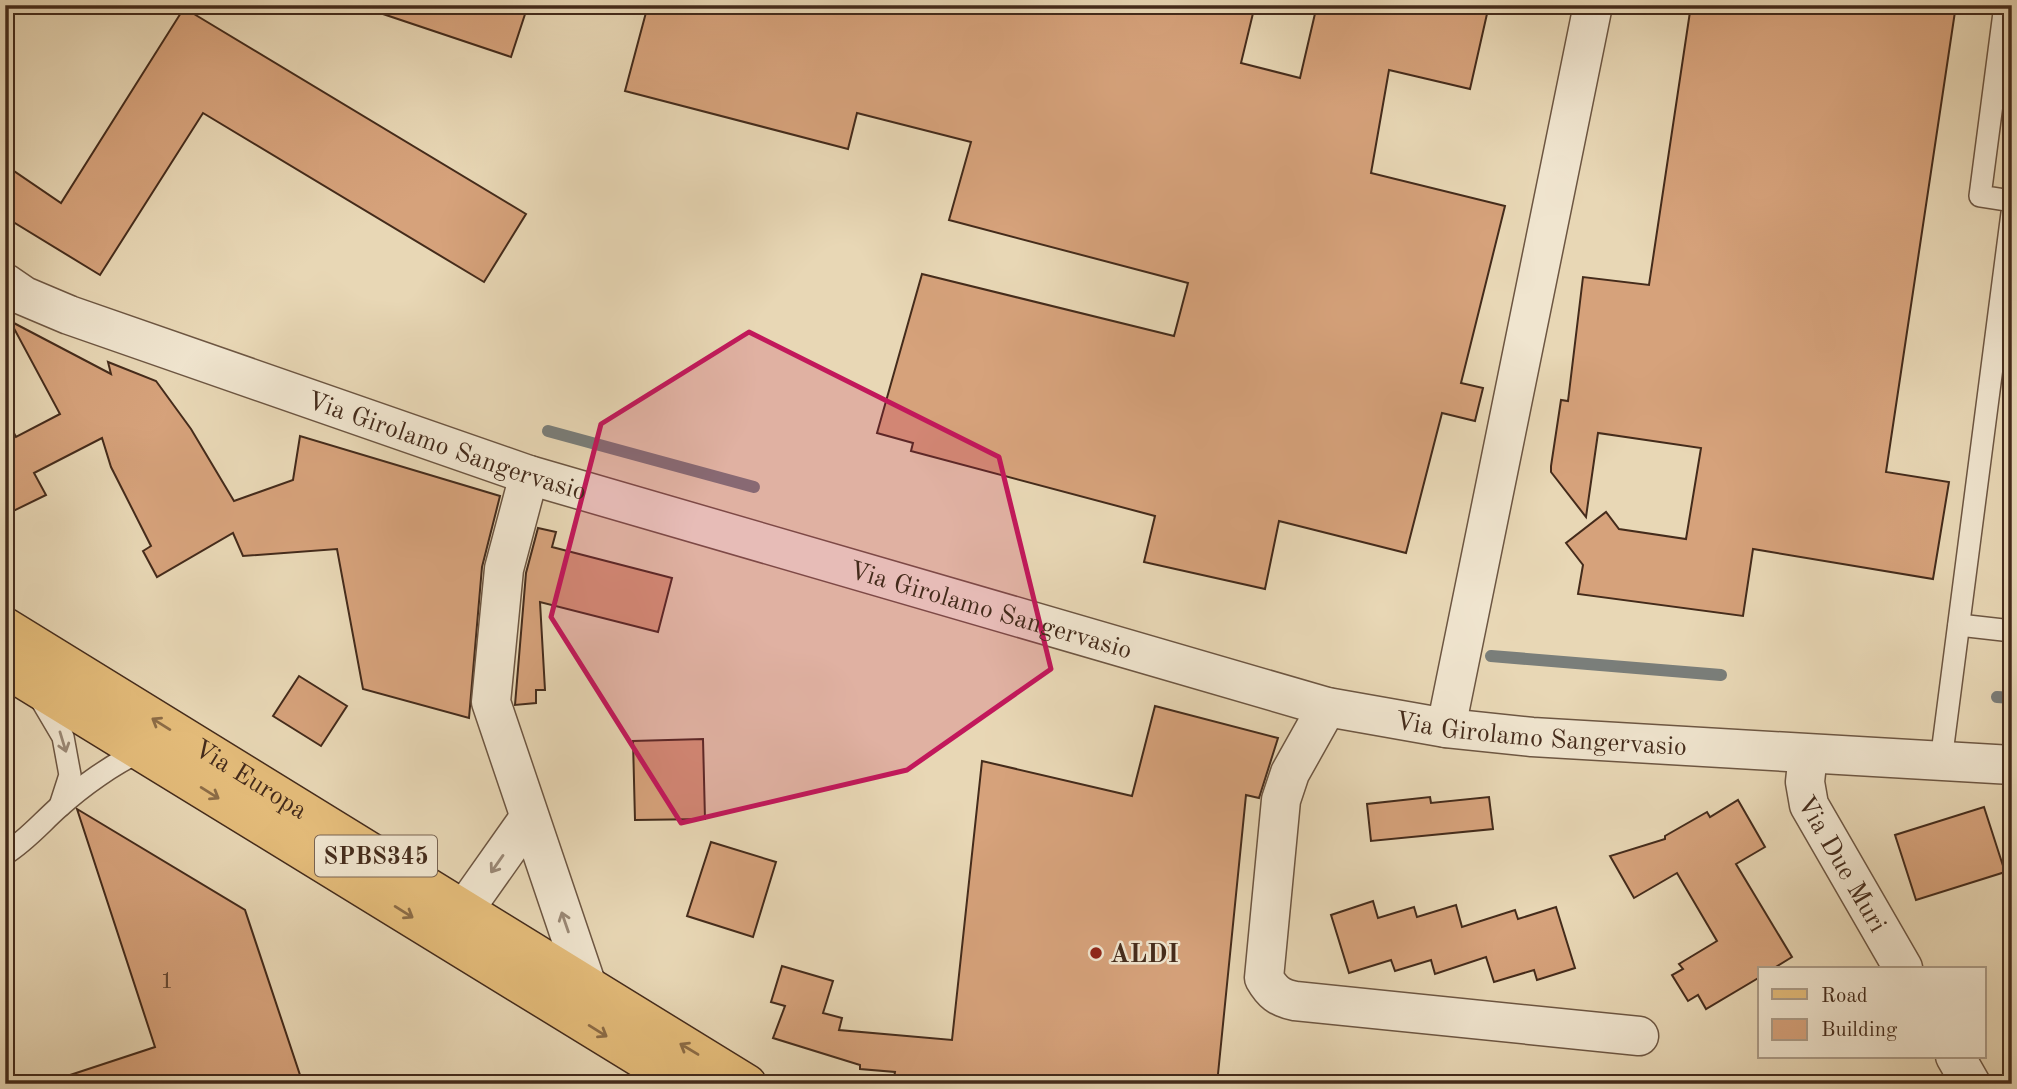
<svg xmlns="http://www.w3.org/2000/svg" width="2017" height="1089" viewBox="0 0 2017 1089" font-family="'Old Standard TT',serif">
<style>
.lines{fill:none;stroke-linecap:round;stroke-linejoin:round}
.stream{stroke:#7a7e7a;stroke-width:12}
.building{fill:#d6a27b;stroke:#442b1b;stroke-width:2}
.lane-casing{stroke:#6d5642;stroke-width:24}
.street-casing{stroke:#6d5642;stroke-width:41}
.primary-casing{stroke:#442b1b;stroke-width:41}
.lane{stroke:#f0e5cf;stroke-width:21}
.street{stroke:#f0e5cf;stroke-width:38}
.primary{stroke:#e4bc7a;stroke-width:38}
.oneway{stroke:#8c6c46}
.oneway2{stroke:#9a8875}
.marked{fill:#c2185b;fill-opacity:0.2;stroke:#c2185b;stroke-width:5;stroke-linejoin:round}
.poi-dot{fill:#8f2418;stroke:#f0e5cf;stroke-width:2.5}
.labels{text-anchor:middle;stroke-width:5;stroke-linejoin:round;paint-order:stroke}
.number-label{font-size:23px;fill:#684933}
.shield{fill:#f0e5cf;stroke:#786351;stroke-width:2}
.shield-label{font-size:24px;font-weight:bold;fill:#442b1b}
.street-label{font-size:26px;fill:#442b1b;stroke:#f0e5cf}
.poi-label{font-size:26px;font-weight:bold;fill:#442b1b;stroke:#f0e5cf;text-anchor:start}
</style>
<rect width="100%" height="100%" fill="#e8d7b5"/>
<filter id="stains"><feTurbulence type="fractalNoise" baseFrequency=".00286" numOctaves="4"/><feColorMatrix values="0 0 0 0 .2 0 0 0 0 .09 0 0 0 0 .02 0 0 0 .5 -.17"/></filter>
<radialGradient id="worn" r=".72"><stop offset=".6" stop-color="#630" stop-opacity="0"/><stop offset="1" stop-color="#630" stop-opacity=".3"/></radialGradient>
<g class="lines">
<g class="stream">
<polyline points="548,431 754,487"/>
<polyline points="1491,656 1721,675"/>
<polyline points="1997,697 2012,698"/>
</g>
</g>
<g class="building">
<polygon points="375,5 528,5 511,57 374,11"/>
<polygon points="648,5 1255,5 1241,63 1300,78 1317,5 1489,5 1470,89 1389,70 1371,173 1505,206 1461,383 1483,388 1475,421 1442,413 1406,553 1279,521 1265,589 1144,562 1155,516 911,451 913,443 877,433 922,274 1174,336 1188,283 949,220 971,142 857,113 848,149 625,91"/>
<polygon points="1691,5 1956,5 1886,472 1949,482 1933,579 1753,549 1743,616 1578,594 1583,565 1566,543 1606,512 1619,529 1686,539 1701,448 1598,433 1586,517 1551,472 1551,466 1561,400 1568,401 1583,277 1649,285"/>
<polygon points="184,8 526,214 484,282 203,113 100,275 5,217 5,165 61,203"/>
<polygon points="10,321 111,374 108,362 156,381 191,429 234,501 293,480 300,436 500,496 482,567 469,718 363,689 337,549 243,556 233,533 157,577 143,551 151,546 111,467 102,438 34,473 46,495 5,515 5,416 16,437 60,414"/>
<polygon points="538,528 556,532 552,547 672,578 658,632 540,602 545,690 536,690 536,703 515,705 526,573"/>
<polygon points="299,676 347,706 321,746 273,716"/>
<polygon points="1155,706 1278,738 1259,798 1246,795 1217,1084 893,1084 895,1072 860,1069 860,1065 773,1038 785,1006 771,1002 782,966 833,981 823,1013 842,1018 839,1030 952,1040 982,761 1132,796"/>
<polygon points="703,739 705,819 635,820 633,741"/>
<polygon points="1430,797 1431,803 1489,797 1493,829 1371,841 1367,804"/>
<polygon points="1738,800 1765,847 1736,864 1792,957 1774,968 1760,968 1760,977 1706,1009 1698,995 1688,1001 1672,975 1683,969 1679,964 1717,941 1677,873 1634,898 1610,856 1665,839 1665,836 1707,812 1710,817"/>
<polygon points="1984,807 2005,872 1916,900 1895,835"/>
<polygon points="77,809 245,910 303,1084 62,1084 61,1078 155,1047"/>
<polygon points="711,842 776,862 753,937 687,916"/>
<polygon points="1373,901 1378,918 1414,907 1417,917 1456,905 1462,927 1515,910 1518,919 1556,907 1575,968 1537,980 1534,970 1494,982 1486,957 1435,974 1431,960 1395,971 1391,960 1349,973 1331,915"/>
</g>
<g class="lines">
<defs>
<g id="lane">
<polyline points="2005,5 1980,196 2012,201"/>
<polyline points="1959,625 2012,631"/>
<polyline points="40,698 63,737 70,775 60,806"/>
<polyline points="1941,761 2012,213"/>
<path d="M5 854C26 841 41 823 59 807 82 786 113 764 141 751"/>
</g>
<g id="street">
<path id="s1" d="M5 283 24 296 69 315 529 475 1327 707 1446 728 1532 737 2012 765"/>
<polyline points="529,475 504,569 491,702 587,986"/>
<path d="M1327 707 1290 773 1281 800 1264 978C1272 992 1279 998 1295 1001L1639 1036"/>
<polyline points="1446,728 1593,5"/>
<path id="s2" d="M1808 754 1805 782 1809 805 1903 968"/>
<polyline points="464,910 529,818"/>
<polyline points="1955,1056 1971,1084"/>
</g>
<g id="primary">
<path id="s3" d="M5 627 747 1084"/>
<polyline points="5,668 683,1084"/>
</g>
</defs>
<use href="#lane" class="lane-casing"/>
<use href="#street" class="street-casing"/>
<use href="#primary" class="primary-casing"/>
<use href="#lane" class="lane"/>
<use href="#street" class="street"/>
<use href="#primary" class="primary"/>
</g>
<defs><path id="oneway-shaft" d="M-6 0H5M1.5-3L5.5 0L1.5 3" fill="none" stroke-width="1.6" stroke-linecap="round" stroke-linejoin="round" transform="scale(1.75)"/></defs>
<g class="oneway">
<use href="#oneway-shaft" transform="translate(161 724) rotate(-148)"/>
<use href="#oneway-shaft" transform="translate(210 793) rotate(32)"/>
<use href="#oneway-shaft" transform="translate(404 912) rotate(32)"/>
<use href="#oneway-shaft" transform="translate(598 1031) rotate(32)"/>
<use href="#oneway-shaft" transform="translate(689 1049) rotate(-149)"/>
</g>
<g class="oneway2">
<use href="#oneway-shaft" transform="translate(63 742) rotate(73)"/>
<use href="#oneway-shaft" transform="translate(497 864) rotate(125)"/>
<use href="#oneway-shaft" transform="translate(565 922) rotate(-109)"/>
</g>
<path class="marked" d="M749 332 999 457 1051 669 907 770 681 823 551 617 601 424Z"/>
<circle class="poi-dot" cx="1096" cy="953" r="7"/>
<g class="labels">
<g class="number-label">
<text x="167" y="988">1</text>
</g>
<rect class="shield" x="315" y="835.5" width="122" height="41" rx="5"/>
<g class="shield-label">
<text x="376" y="864">SPBS345</text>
</g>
<g class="street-label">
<text dy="9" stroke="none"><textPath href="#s1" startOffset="472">Via Girolamo Sangervasio</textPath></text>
<text dy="9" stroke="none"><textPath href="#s1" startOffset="1040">Via Girolamo Sangervasio</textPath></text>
<text dy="9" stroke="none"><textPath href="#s1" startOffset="1606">Via Girolamo Sangervasio</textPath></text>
<text dy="9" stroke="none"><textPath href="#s3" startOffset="289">Via Europa</textPath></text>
<text dy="9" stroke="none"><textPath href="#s2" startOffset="119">Via Due Muri</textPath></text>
</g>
<g class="poi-label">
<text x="1110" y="962">ALDI</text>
</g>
</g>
<rect width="2017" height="1089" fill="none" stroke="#e8d7b5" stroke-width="28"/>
<rect x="7" y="7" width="2003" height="1075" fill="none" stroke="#442b1b" stroke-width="3.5"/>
<rect x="14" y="14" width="1989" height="1061" fill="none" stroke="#442b1b" stroke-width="2"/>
<rect x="1758" y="967" width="228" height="91" fill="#f0e5cf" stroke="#ab9b87" stroke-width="2"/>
<rect x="1772" y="989" width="35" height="10" fill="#e4bc7a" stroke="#ab9b87" stroke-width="2"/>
<text x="1821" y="1002" font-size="21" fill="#442b1b">Road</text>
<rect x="1772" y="1019" width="35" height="21" fill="#d6a27b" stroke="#ab9b87" stroke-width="2"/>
<text x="1821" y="1036" font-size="21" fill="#442b1b">Building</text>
<rect width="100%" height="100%" filter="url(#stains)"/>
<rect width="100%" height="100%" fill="url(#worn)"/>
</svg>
